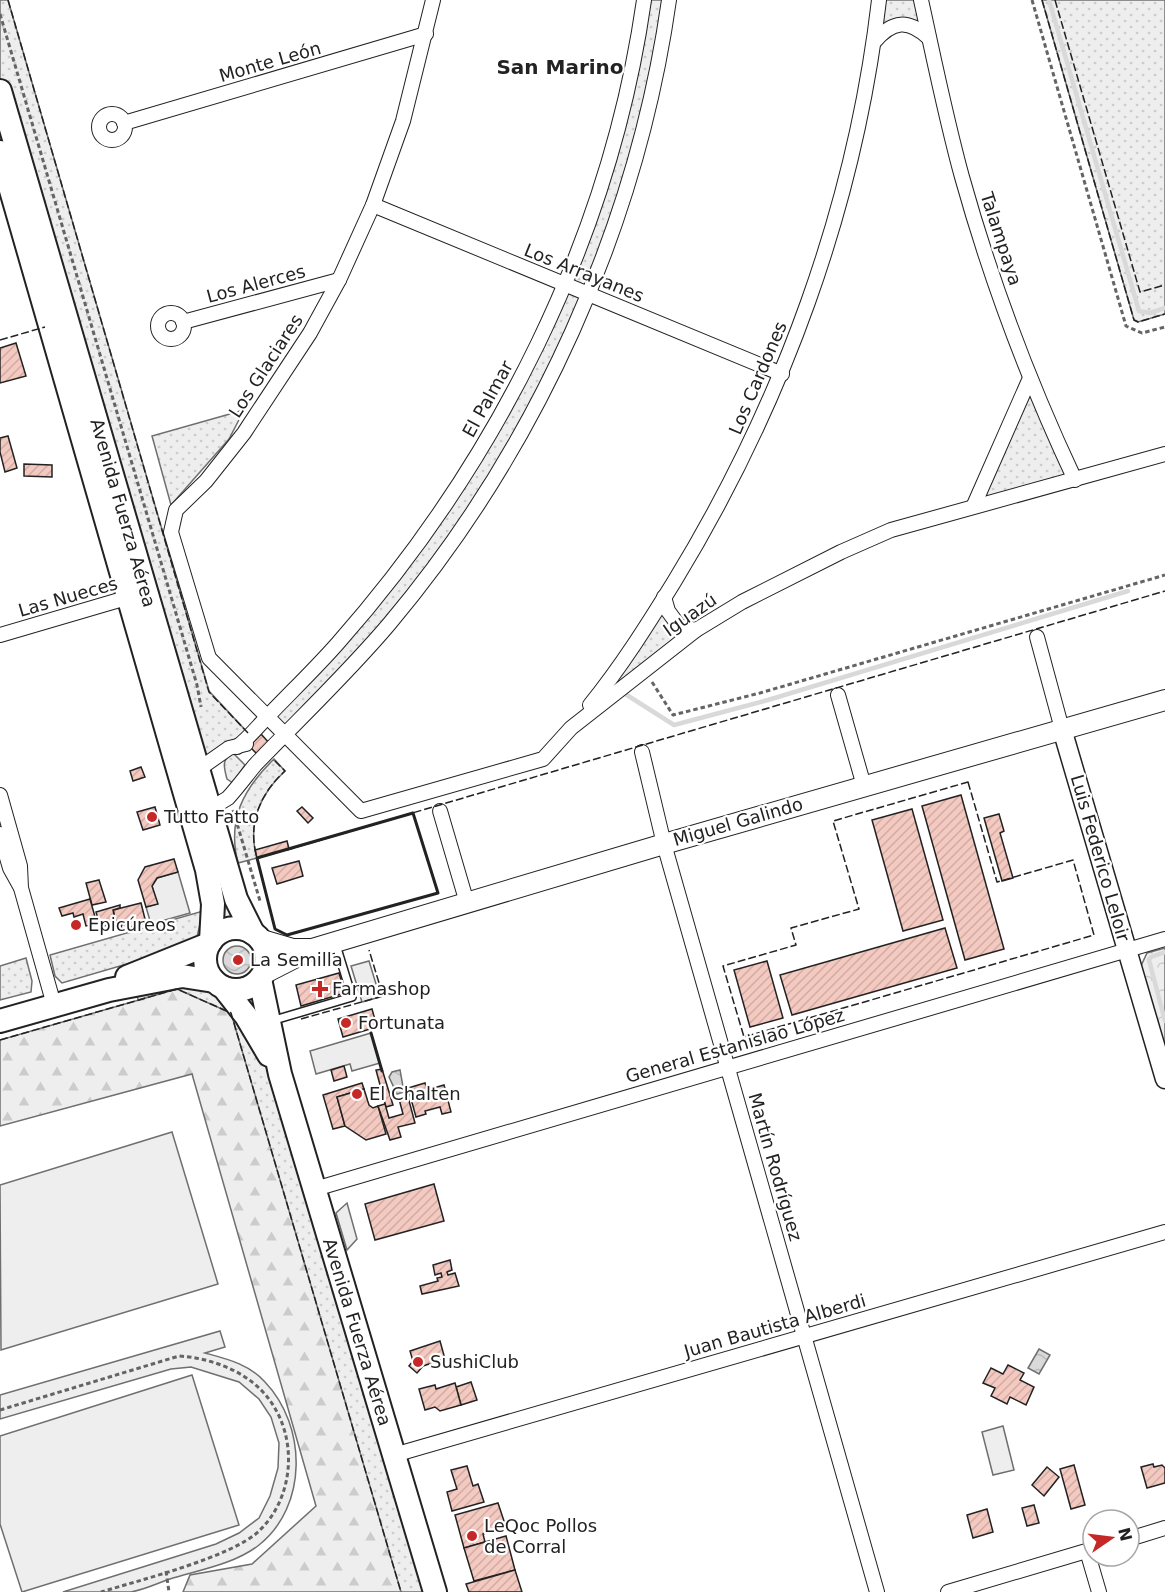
<svg xmlns="http://www.w3.org/2000/svg" width="1165" height="1592" viewBox="0 0 1165 1592" font-family="'DejaVu Sans',sans-serif">
<style>
.grass{fill:url(#grass-dots);stroke:#6f6f6f;stroke-width:1.5}
.forest{fill:url(#forest-firs);stroke:#6f6f6f;stroke-width:1.5}
.park{fill:url(#park-crowns);stroke:#6f6f6f;stroke-width:1.5}
.pitch{fill:#eee;stroke:#6f6f6f;stroke-width:1.5}
.parking{fill:#ededed;stroke:#6f6f6f;stroke-width:1.5}
.water{fill:url(#water-waves);stroke:#6f6f6f;stroke-width:1.5}
.lines{fill:none;stroke-linecap:round;stroke-linejoin:round}
.stream{stroke:#d9d9d9;stroke-width:4.5}
.building{fill:url(#building-hatch);stroke:#222;stroke-width:1.5}
.service-casing{stroke:#222;stroke-width:10}
.minor-casing{stroke:#222;stroke-width:16}
.tertiary-casing{stroke:#222;stroke-width:21}
.secondary-casing{stroke:#222;stroke-width:22}
.primary-casing{stroke:#222;stroke-width:26}
.path{stroke:#646464;stroke-width:3;stroke-dasharray:4.5 3;stroke-linecap:butt}
.service{stroke:#fff;stroke-width:7}
.minor{stroke:#fff;stroke-width:14}
.tertiary{stroke:#fff;stroke-width:18}
.secondary{stroke:#fff;stroke-width:20}
.primary{stroke:#fff;stroke-width:22}
.fence{stroke:#222;stroke-width:1.5;stroke-dasharray:8 3;stroke-linecap:butt}
.wall{stroke:#222;stroke-width:3}
.poi-dot{fill:#c62828;stroke:#fff;stroke-width:2}
.labels{text-anchor:middle;stroke-width:4.5;stroke-linejoin:round;paint-order:stroke}
.street-label{font-size:18px;fill:#222;stroke:#fff}
.poi-label{font-size:18px;fill:#222;stroke:#fff;text-anchor:start}
.neighbourhood-label{font-size:20px;font-weight:bold;fill:#222;stroke:#fff}
</style>
<defs>
<pattern id="grass-dots" width="8" height="8" patternUnits="userSpaceOnUse" patternTransform="scale(1.5)"><rect width="8" height="8" fill="#eee"/><path d="M2 2h.1M6 6h.1" fill="none" stroke="#ccc" stroke-width="1.8" stroke-linecap="round"/></pattern>
<pattern id="forest-firs" width="22" height="20" patternUnits="userSpaceOnUse" patternTransform="scale(1.5)"><rect width="22" height="20" fill="#eee"/><path d="M5 1l3.5 6h-7zM16 11l3.5 6h-7z" fill="#ccc"/></pattern>
<pattern id="park-crowns" width="20" height="18" patternUnits="userSpaceOnUse" patternTransform="scale(1.5)"><rect width="20" height="18" fill="#eee"/><path d="M2 6a3 3 0 1 1 6 0M12 15a3 3 0 1 1 6 0" fill="none" stroke="#ccc"/></pattern>
<pattern id="water-waves" width="16" height="10" patternUnits="userSpaceOnUse" patternTransform="scale(1.5)"><rect width="16" height="10" fill="#d9d9d9"/><path d="M0 5q4-4 8 0t8 0" fill="none" stroke="#bababa"/></pattern>
<pattern id="building-hatch" width="6" height="6" patternUnits="userSpaceOnUse" patternTransform="scale(1.5)"><rect width="6" height="6" fill="#f3c9c0"/><path d="M-1 1l2-2M0 6l6-6M5 7l2-2" fill="none" stroke="#d0aca5"/></pattern>
</defs>
<rect width="100%" height="100%" fill="#fff"/>
<g class="grass">
<polygon points="0,0 8,0 209,691 248,733 199,770 244,930 235,928 218,934 213,923 0,152"/>
<polygon points="644,0 669,0 634,159 557,363 438,561 285,735 267,717 370,607 499,420 590,219"/>
<polygon points="879,0 921,0 930,39 901,24 874,42"/>
<polygon points="1042,0 1165,0 1165,314 1138,322 1134,320"/>
<polygon points="1030,378 1075,480 974,505"/>
<polygon points="244,410 229,439 171,505 152,436"/>
<polygon points="664,597 668,611 696,630 609,697 614,675"/>
<path d="M233 753 245 765 233 783 227 779C224 768 221 759 233 753Z"/>
<path d="M274 759 285 771C260 794 247 824 257 858L238 863C227 820 243 789 274 759Z"/>
<polygon points="203,911 197,937 185,947 62,983 55,976 50,955"/>
<polygon points="26,958 32,981 31,992 0,1000 0,966"/>
<polygon points="211,987 240,1013 269,1069 427,1592 401,1592 177,989 138,1000 136,988"/>
</g>
<polygon class="forest" points="177,989 231,1013 401,1592 183,1592 190,1575 252,1564 316,1506 192,1074 0,1126 0,1040"/>
<polygon class="park" points="1165,948 1165,1051 1140,968 1147,953"/>
<g class="pitch">
<polygon points="172,1132 218,1284 1,1350 0,1185"/>
<path d="M220 1331 225 1347 205 1353C227 1359 249 1364 265 1382 307 1426 308 1506 259 1545 235 1564 199 1570 170 1579 158 1583 144 1590 131 1592 110 1592 85 1592 63 1592L216 1544 239 1533 259 1518 270 1496 278 1468 279 1443 271 1417 259 1399 239 1382 191 1367 171 1369 0 1419V1395Z"/>
<polygon points="192,1375 239,1525 22,1592 0,1524 0,1436"/>
<polygon points="1003,1426 1014,1470 993,1475 982,1432"/>
</g>
<g class="parking">
<polygon points="178,872 190,913 151,924 146,907 157,904 152,886 157,878"/>
<polygon points="369,961 380,997 362,1002 351,966"/>
<polygon points="371,1033 380,1063 352,1071 350,1064 316,1074 310,1051"/>
<polygon points="347,1203 357,1239 347,1250 336,1213"/>
</g>
<g class="water">
<circle cx="237" cy="960" r="14"/>
<polygon points="400,1070 404,1092 397,1094 389,1077 392,1072"/>
<polygon points="1039,1349 1050,1355 1039,1374 1028,1368"/>
</g>
<g class="lines">
<g class="stream">
<polyline points="1049,0 1139,311 1150,313 1165,308"/>
<polyline points="608,683 674,725 768,700 1128,591"/>
<polyline points="1165,952 1151,957 1149,960 1165,1021"/>
</g>
</g>
<g class="building">
<polygon points="16,343 26,376 0,383 0,348"/>
<polygon points="8,436 17,468 5,472 0,452 0,438"/>
<polygon points="24,464 52,465 52,477 24,476"/>
<polygon points="261,734 271,745 260,757 249,746"/>
<polygon points="141,767 145,777 133,781 130,771"/>
<polygon points="961,795 1004,949 965,960 922,806"/>
<polygon points="155,807 160,825 143,830 137,812"/>
<polygon points="302,807 313,818 308,823 297,811"/>
<polygon points="912,809 943,920 903,931 872,820"/>
<polygon points="999,814 1004,831 1000,833 1013,878 1002,881 984,818"/>
<polygon points="287,841 289,849 257,858 255,850"/>
<polygon points="174,859 178,872 157,878 152,886 158,904 146,907 138,880 145,867"/>
<polygon points="299,861 303,876 277,884 272,868"/>
<polygon points="99,880 106,902 92,905 86,883"/>
<polygon points="90,899 97,924 86,926 83,914 74,917 73,913 62,916 59,908"/>
<polygon points="141,903 146,923 126,928 125,924 121,925 122,929 118,930 113,910"/>
<polygon points="120,905 120,908 113,910 116,923 100,927 96,912"/>
<polygon points="945,928 957,968 792,1015 780,975"/>
<polygon points="767,961 783,1018 750,1027 734,970"/>
<polygon points="339,973 345,993 301,1006 296,985"/>
<polygon points="372,1009 377,1027 343,1037 338,1019"/>
<polygon points="344,1066 347,1077 334,1081 331,1070"/>
<polygon points="382,1069 393,1105 386,1107 376,1070"/>
<polygon points="362,1083 364,1089 337,1097 345,1126 333,1129 323,1095"/>
<polygon points="425,1083 427,1090 444,1085 451,1112 442,1114 440,1107 425,1111 426,1114 416,1117 408,1088"/>
<polygon points="364,1089 369,1105 373,1108 378,1106 386,1134 366,1140 345,1126 337,1097"/>
<polygon points="408,1097 415,1123 398,1127 401,1137 390,1140 378,1106 385,1104 389,1118 403,1114 399,1099"/>
<polygon points="434,1184 444,1221 375,1240 365,1204"/>
<polygon points="450,1260 452,1270 447,1272 448,1275 455,1273 459,1286 422,1294 420,1286 438,1281 437,1278 442,1277 441,1273 435,1275 433,1265"/>
<polygon points="440,1341 445,1359 423,1366 417,1373 409,1366 413,1361 410,1351"/>
<polygon points="1008,1365 1024,1373 1020,1380 1034,1387 1026,1405 1010,1397 1007,1404 991,1396 995,1388 983,1383 991,1368 1003,1374"/>
<polygon points="471,1382 477,1400 461,1405 456,1387"/>
<polygon points="455,1383 461,1405 440,1411 435,1407 425,1410 419,1389 435,1385 436,1389"/>
<polygon points="1153,1464 1154,1467 1162,1465 1165,1468 1165,1483 1147,1488 1141,1467"/>
<polygon points="1074,1465 1085,1505 1071,1509 1060,1469"/>
<polygon points="467,1466 473,1486 478,1484 484,1502 452,1511 447,1492 457,1489 451,1470"/>
<polygon points="1047,1467 1059,1477 1044,1496 1032,1485"/>
<polygon points="498,1503 506,1527 483,1534 485,1542 464,1548 455,1515"/>
<polygon points="1034,1505 1039,1523 1027,1526 1022,1508"/>
<polygon points="987,1509 993,1532 973,1538 967,1515"/>
<polygon points="506,1536 515,1570 474,1581 464,1548"/>
<polygon points="515,1570 522,1592 469,1592 466,1584"/>
</g>
<g class="lines">
<defs>
<polyline id="service" points="271,1021 352,997 336,945"/>
<g id="minor">
<polyline points="433,0 403,121 373,205 339,280 310,333 244,433 206,481 176,510 171,532 209,658 361,811 543,759 571,728 696,630 742,602 841,552 891,530 1165,454"/>
<path d="M921 0C934 59 946 119 962 177 991 281 1029 382 1075 480"/>
<path d="M874 42C893 20 908 19 929 38"/>
<circle cx="112" cy="127" r="13"/>
<polyline points="124,123 426,34"/>
<polyline points="373,205 782,374"/>
<circle cx="171" cy="326" r="13"/>
<polyline points="183,322 339,280"/>
<polyline points="974,505 1030,378"/>
<polyline points="664,597 668,611 679,626 696,630"/>
<polyline points="0,635 133,596"/>
<polyline points="1037,637 1062,729"/>
<polyline points="838,695 864,786"/>
<path d="M590 705C621 667 648 624 674 582 782 405 855 207 879 0"/>
<path d="M237 747C249 738 258 726 269 715 292 691 316 668 338 643 497 463 610 239 644 0"/>
<polyline points="642,752 664,844 877,1592"/>
<polyline points="192,774 229,748 246,744"/>
<polyline points="0,795 20,866 21,888 54,1005"/>
<path d="M203 809H210L228 798C238 787 246 776 255 765 300 718 348 673 390 623 537 448 637 226 669 0"/>
<polyline points="440,811 467,903"/>
<polyline points="0,834 10,868 20,886"/>
<polyline points="315,1189 1165,939"/>
<polyline points="394,1455 1165,1232"/>
<polyline points="1129,1539 1165,1528"/>
<polyline points="1087,1551 1099,1592"/>
<polyline points="948,1592 1093,1549"/>
</g>
<polyline id="tertiary" points="1062,729 1165,1079"/>
<g id="secondary">
<polyline points="259,939 293,949 309,949"/>
<polyline points="263,974 312,949 664,844 1165,700"/>
</g>
<g id="primary">
<polyline points="0,91 236,899 253,933"/>
<polyline points="0,152 207,870 213,904 211,941"/>
<circle cx="236" cy="959" r="31"/>
<polyline points="127,977 209,944"/>
<polyline points="260,979 280,1074 435,1592"/>
<polyline points="224,988 246,1016 269,1055"/>
<polyline points="0,1021 109,990 182,976 214,981"/>
</g>
</defs>
<use href="#service" class="service-casing"/>
<use href="#minor" class="minor-casing"/>
<use href="#tertiary" class="tertiary-casing"/>
<use href="#secondary" class="secondary-casing"/>
<use href="#primary" class="primary-casing"/>
<g class="path">
<polyline points="1032,0 1126,326 1142,333 1165,327"/>
<polyline points="0,14 197,685 201,707"/>
<polyline points="652,682 673,715 760,693 1165,575"/>
<polyline points="233,810 260,901"/>
<path d="M0 1410 179 1356C208 1358 237 1368 258 1387 299 1425 298 1494 259 1531 232 1557 140 1580 101 1592"/>
<polyline points="166,1571 169,1592"/>
</g>
<use href="#service" class="service"/>
<use href="#minor" class="minor"/>
<use href="#tertiary" class="tertiary"/>
<use href="#secondary" class="secondary"/>
<use href="#primary" class="primary"/>
<g class="fence">
<polyline points="8,0 209,692 248,733"/>
<polyline points="1042,0 1134,320 1138,322 1165,314"/>
<polyline points="1055,0 1140,292 1165,285"/>
<polyline points="0,340 45,327"/>
<polygon points="968,782 997,882 1073,860 1094,935 744,1037 723,966 796,945 791,928 859,909 833,821"/>
<polyline points="287,850 1165,591"/>
<path d="M256 854C248 821 261 793 285 771L273 759"/>
<polyline points="301,1019 383,996 369,950"/>
<polyline points="0,1040 177,989 231,1013 401,1592"/>
</g>
<g class="wall">
<polygon points="413,813 438,893 287,935 275,929 257,858"/>
<polyline points="371,1033 382,1071"/>
</g>
</g>
<g class="poi-dot">
<circle cx="152" cy="817" r="6"/>
<circle cx="76" cy="925" r="6"/>
<circle cx="238" cy="960" r="6"/>
<path d="M317 980h6v6h6v6h-6v6h-6v-6h-6v-6h6z"/>
<circle cx="346" cy="1023" r="6"/>
<circle cx="357" cy="1094" r="6"/>
<circle cx="418" cy="1362" r="6"/>
<circle cx="472" cy="1536" r="6"/>
</g>
<g class="labels">
<g class="street-label">
<text transform="translate(270 62) rotate(-16)" y="6">Monte León</text>
<text transform="translate(1001 239) rotate(72)" y="6">Talampaya</text>
<text transform="translate(584 273) rotate(22)" y="6">Los Arrayanes</text>
<text transform="translate(256 284) rotate(-15)" y="6">Los Alerces</text>
<text transform="translate(266 366) rotate(-57)" y="6">Los Glaciares</text>
<text transform="translate(758 378) rotate(-67)" y="6">Los Cardones</text>
<text transform="translate(488 399) rotate(-61)" y="6">El Palmar</text>
<text transform="translate(123 513) rotate(74)" y="6">Avenida Fuerza Aérea</text>
<text transform="translate(68 597) rotate(-16)" y="6">Las Nueces</text>
<text transform="translate(690 615) rotate(-35)" y="6">Iguazú</text>
<text transform="translate(738 822) rotate(-16)" y="6">Miguel Galindo</text>
<text transform="translate(1100 858) rotate(74)" y="6">Luis Federico Leloir</text>
<text transform="translate(735 1046) rotate(-16)" y="6">General Estanislao López</text>
<text transform="translate(775 1167) rotate(74)" y="6">Martín Rodríguez</text>
<text transform="translate(775 1326) rotate(-16)" y="6">Juan Bautista Alberdi</text>
<text transform="translate(357 1332) rotate(73)" y="6">Avenida Fuerza Aérea</text>
</g>
<g class="poi-label">
<text x="164" y="823">Tutto Fatto</text>
<text x="88" y="931">Epicúreos</text>
<text x="250" y="966">La Semilla</text>
<text x="332" y="995">Farmashop</text>
<text x="358" y="1029">Fortunata</text>
<text x="369" y="1100">El Chalten</text>
<text x="430" y="1368">SushiClub</text>
<text x="484" y="1532">LeQoc Pollos<tspan x="484" dy="21">de Corral</tspan></text>
</g>
<g class="neighbourhood-label">
<text x="560" y="74">San Marino</text>
</g>
</g>
<g transform="translate(1111 1538) rotate(76)"><circle r="28" fill="#ffffff" stroke="#a7a7a7" stroke-width="1.5"/>
<path d="M0-4.5L10 22L0 15L-10 22Z" fill="#c62828"/>
<text y="-9" font-size="16" font-weight="bold" text-anchor="middle" fill="#222222">N</text>
</g>
</svg>
